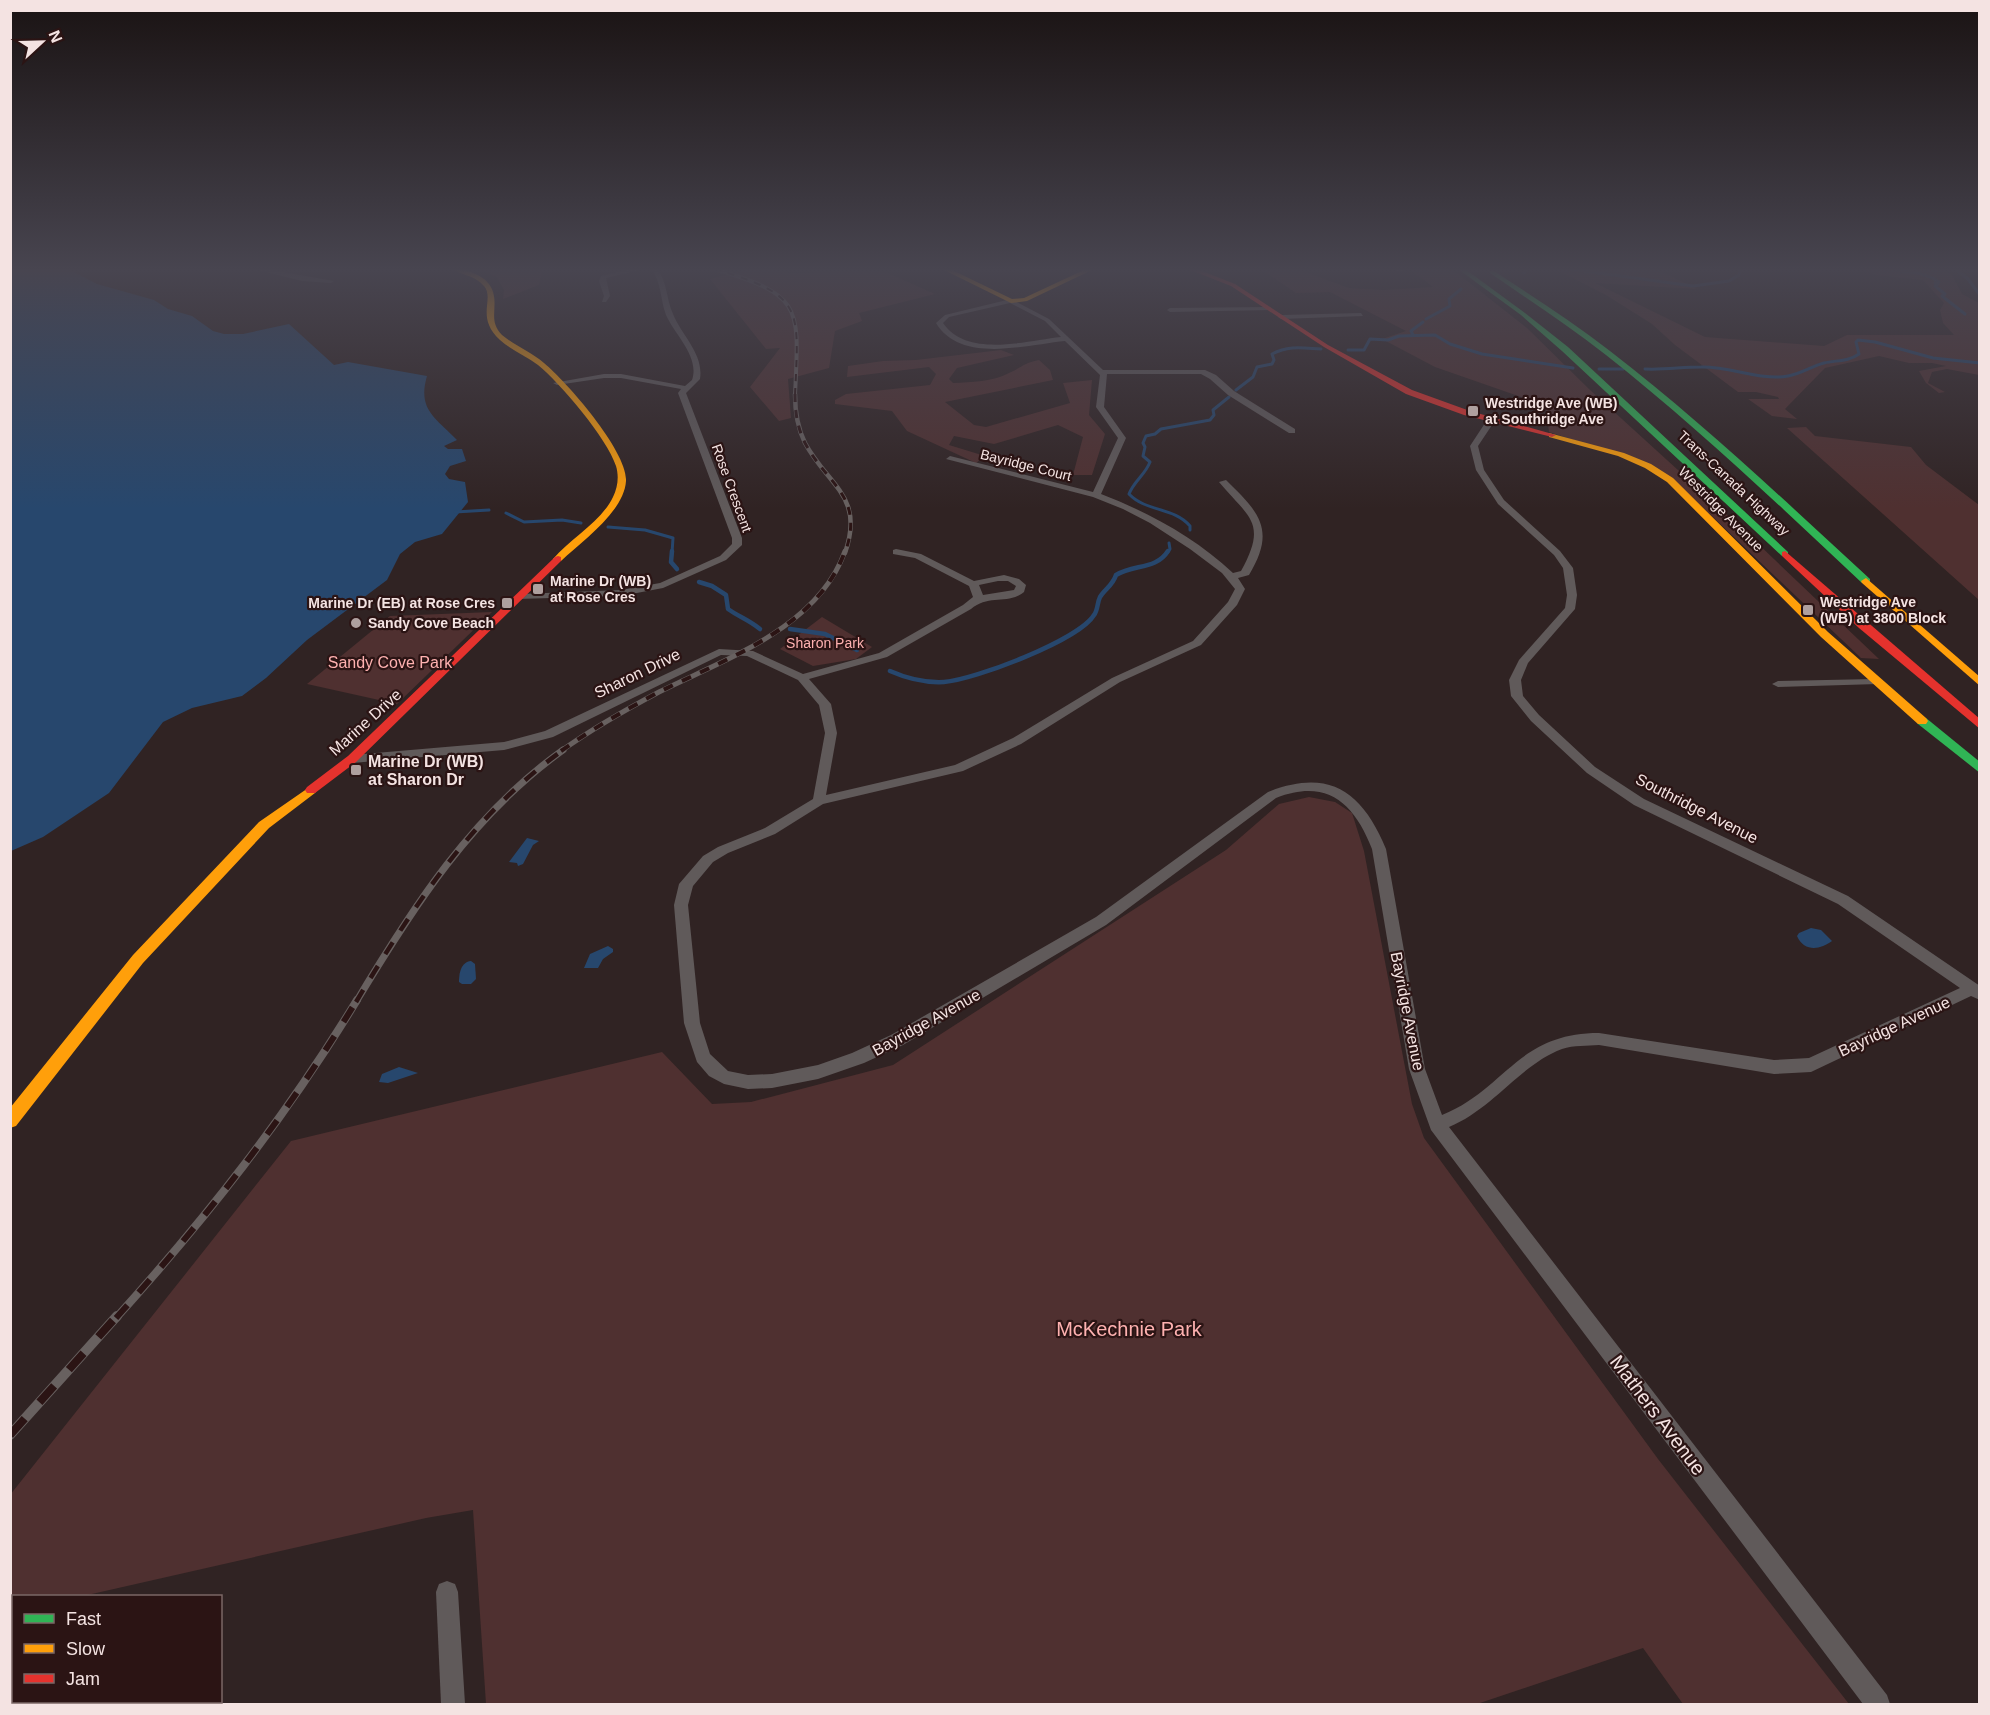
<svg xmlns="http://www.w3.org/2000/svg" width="1990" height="1715" viewBox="0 0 1990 1715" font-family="Helvetica,sans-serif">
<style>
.green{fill:#4f3030}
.water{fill:#27476d}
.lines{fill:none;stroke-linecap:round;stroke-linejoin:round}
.stream-far1{stroke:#27476d;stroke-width:3}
.stream{stroke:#27476d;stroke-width:4.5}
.street{fill:#605a5a;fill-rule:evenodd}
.fast{fill:#30b455;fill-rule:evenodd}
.slow{fill:#ff9f0a;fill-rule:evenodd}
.jam{fill:#e5322d;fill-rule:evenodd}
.rail-far5-casing{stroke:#686160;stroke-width:4}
.rail-far4-casing{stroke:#686160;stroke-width:4.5}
.rail-far3-casing{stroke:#686160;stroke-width:5}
.rail-far2-casing{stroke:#686160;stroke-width:7}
.rail-far1-casing{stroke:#686160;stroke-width:8}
.rail-casing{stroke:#686160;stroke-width:10}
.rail-far5{stroke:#2b1414;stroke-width:2;stroke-dasharray:7;stroke-linecap:butt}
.rail-far4{stroke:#2b1414;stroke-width:3;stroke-dasharray:8;stroke-linecap:butt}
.rail-far3{stroke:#2b1414;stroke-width:4;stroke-dasharray:10;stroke-linecap:butt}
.rail-far2{stroke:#2b1414;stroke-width:4.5;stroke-dasharray:14;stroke-linecap:butt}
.rail-far1{stroke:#2b1414;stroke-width:6;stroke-dasharray:17;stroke-linecap:butt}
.rail{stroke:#2b1414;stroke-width:8;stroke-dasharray:22;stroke-linecap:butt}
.poi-dot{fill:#afa09f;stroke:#2b1414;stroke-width:2}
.labels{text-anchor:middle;stroke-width:4.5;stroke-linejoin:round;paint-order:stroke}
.far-poi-label{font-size:14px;font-weight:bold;fill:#f4e3e2;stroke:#2b1414;text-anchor:start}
.far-street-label{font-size:14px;fill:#f4e3e2;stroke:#2b1414}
.far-park-label{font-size:14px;fill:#feb1b0;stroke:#2b1414}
.park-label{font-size:16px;fill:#feb1b0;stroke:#2b1414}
.street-label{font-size:16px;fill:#f4e3e2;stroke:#2b1414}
.poi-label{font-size:16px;font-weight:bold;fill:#f4e3e2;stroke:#2b1414;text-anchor:start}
.near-park-label{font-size:20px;fill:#feb1b0;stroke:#2b1414}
.near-street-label{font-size:20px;fill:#f4e3e2;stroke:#2b1414}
</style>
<rect width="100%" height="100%" fill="#302323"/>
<g class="green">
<polygon points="474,269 542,269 542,270 539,285 503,299 504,290 496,276"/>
<polygon points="748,269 769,269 790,273 883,271 935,294 859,313 862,321 835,331 829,368 788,379 791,418 779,421 750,387 780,348 766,349 710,279"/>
<polygon points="1261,269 1297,269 1349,288 1365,289 1384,290 1433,287 1409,269 1452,269 1527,328 1589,389 1734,521 1879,659 1861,658 1674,480 1648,464 1549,432 1546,409 1524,398 1435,367 1382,339 1406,331 1330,292 1296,293"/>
<polygon points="1555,269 1658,270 1697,289 1595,283 1705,337 1824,346 1847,335 1954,335 1943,323 1940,310 1944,303 1923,280 1876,275 1862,269 1942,269 1952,275 1962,294 1979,303 1979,375 1947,369 1932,372 1928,383 1945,392 1939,393 1926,383 1919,371 1946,366 1932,363 1909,363 1879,356 1825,368 1785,409 1797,419 1772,416 1748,399 1779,399 1778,397 1756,392 1738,392 1675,345 1652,324 1606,295"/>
<path d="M1001 350 1014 355 957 368 949 379 953 383C972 382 992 382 1009 373 1023 367 1023 363 1039 360L1050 370 1053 380 945 402 974 425 986 427 1070 403 1063 383 1092 380 1089 415 1105 434 1092 475H1073L1083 437 1058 425 994 444 954 436 949 445 985 456 976 463 907 431 892 411 835 404V400L846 394 930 385 936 374 929 367 847 377 848 366 883 361 916 360Z"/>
<polygon points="1806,427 1815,436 1911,447 1926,465 1979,505 1979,600 1787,428"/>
<polygon points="492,612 397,704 307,684 390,616"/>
<polygon points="822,617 872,647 856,659 813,666 780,649"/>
<polygon points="1309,797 1335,802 1352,813 1364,851 1412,1104 1424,1138 1658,1459 1849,1704 1683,1704 1643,1648 1477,1704 486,1704 473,1510 426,1518 83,1596 14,1596 13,1612 11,1613 10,1495 291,1141 662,1052 712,1104 751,1102 893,1065 1226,850 1279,804"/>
</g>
<g class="water">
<path d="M11 269H68L97 284 154 300 168 309 192 316 213 331 224 334H243L289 324 334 365 348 362 427 376C417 410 436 418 457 440L444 446 448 449H462L466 461 450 466 445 474 449 479 465 482 468 502 442 534 415 542 400 554 387 580 307 640 266 678 242 696 192 708 163 722 109 793 43 837 11 851Z"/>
<polygon points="527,838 539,841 533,845 523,864 518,866 517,863 509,862"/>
<path d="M1811 928 1821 930 1832 941C1820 950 1804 952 1797 936L1799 933Z"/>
<polygon points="608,946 613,949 613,952 603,959 598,968 584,968 590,954"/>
<path d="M471 961 475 964 476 979 471 984H462L459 982C459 973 461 962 471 961Z"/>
<polygon points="399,1067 418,1073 388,1083 379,1082 382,1074"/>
</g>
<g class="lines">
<g class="stream-far1">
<polyline points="1570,269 1693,286 1729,281 1739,275 1740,271"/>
<polyline points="1955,269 1968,279 1980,295"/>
<path d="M1899 271C1914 272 1926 273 1939 282L1935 283 1938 284 1935 286 1945 294 1942 296 1965 314"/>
<polyline points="1524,273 1526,269"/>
<polyline points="1426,319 1450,306 1449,299 1461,289"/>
<polyline points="1413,335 1411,331 1423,322"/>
<polyline points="1348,350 1364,350 1370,339 1388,340 1399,336 1435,335 1450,344 1482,354 1573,368"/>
<polyline points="1599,369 1623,369"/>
<path d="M1645 369C1664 370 1682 367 1701 367 1730 366 1759 381 1788 376 1801 374 1812 366 1824 363 1836 360 1848 362 1859 354L1856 342 1858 340 1875 342 1933 358 1980 363"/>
<path d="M1236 390 1253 377 1257 367 1272 364 1274 360 1272 354C1289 345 1303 348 1321 349"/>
<polyline points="455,512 489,510"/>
<polyline points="506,513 524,522 562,520 581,523"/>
<polyline points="608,527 645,530 673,538 672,553"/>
<path d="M1190 530V526C1174 507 1146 512 1129 494 1134 481 1145 475 1150 462L1143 456 1145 447 1143 443 1146 436 1155 434 1161 429 1210 420 1214 415 1213 410 1229 397"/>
<polyline points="1167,553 1170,549 1169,543"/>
</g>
<g class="stream">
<polyline points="672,551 671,562 677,569"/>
<path d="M699 582 712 586 726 595 728 609C739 617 748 619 760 629"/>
<polyline points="790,629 825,634 857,650"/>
<path d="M890 671C908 679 924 683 944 682 974 680 1079 640 1094 615 1098 610 1097 603 1100 597 1105 589 1113 585 1116 575 1134 564 1156 570 1168 551"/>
</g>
<g class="street">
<polygon points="254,269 266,269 334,281 331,283 302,281"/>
<polygon points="631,269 644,269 606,278 610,296 606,302 602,302 604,296 599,281 601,276"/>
<path d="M651 269H657C668 283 666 299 673 314 682 336 704 354 700 379L686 393 742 538V545L726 560 663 588 621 596 517 599 516 597 521 594 621 590 660 583 720 556 732 544V538L678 393 681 389 621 378H604L557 385 553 383 604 374H621L685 386 692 380C700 357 675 335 666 315 660 299 662 283 651 269Z"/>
<polygon points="1396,269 1402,269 1403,271 1398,272"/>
<path d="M1011 299 1049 319 1103 370H1205L1216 375 1234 391 1295 429V433H1289L1228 395 1210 379 1201 374H1107L1104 407 1126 438 1101 494C1148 512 1196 538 1233 573L1241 571C1268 522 1249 518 1219 482L1226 480C1260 513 1276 530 1249 575L1238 578 1245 589 1237 605 1201 645 1120 682 1021 744 963 771 823 804 775 834 728 853 713 862 693 886 688 905 700 1023 710 1054 728 1071 748 1075 772 1074 818 1065 852 1053 891 1035 1096 917 1268 792C1329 768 1362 791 1386 849L1425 1069 1442 1115C1506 1089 1517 1033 1599 1033L1774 1060 1809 1058 1960 988 1838 904 1634 805 1587 773 1531 721 1511 696 1509 680 1519 660 1565 608 1567 595 1563 568 1554 555 1498 504 1476 470 1470 446 1489 417H1495L1496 419 1478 446 1484 470 1504 500 1560 551 1573 568 1577 595 1575 609 1528 663 1521 680 1523 696 1539 715 1595 767 1644 799 1848 896 1980 986V1000L1971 996 1811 1072 1774 1074 1599 1045C1587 1046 1574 1045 1562 1049 1521 1064 1493 1109 1449 1127L1887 1695 1890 1704H1863L1431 1130 1409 1069 1372 849C1354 803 1327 778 1276 798L1106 925 903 1045 864 1063 818 1079 772 1088 748 1089 724 1084 709 1076 697 1062 684 1023 674 905 679 884 703 856 718 847 765 828 813 799 825 733 819 705 798 680 747 656 721 655 553 737 504 750 352 763 346 759 352 755 504 742 545 731 719 649 753 651 803 674 879 653 963 605 973 597 969 586 915 558 893 554V550L896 549 921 554 974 581 1004 575 1019 579 1026 585 1024 592C1008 605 989 594 971 609L887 657 809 679 831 704 837 733 826 795 955 765 1013 738 1112 678 1193 641 1228 602 1235 589 1222 573 1190 549 1150 523 1123 509 1093 497 946 459 950 456 1093 492 1118 438 1096 407 1100 375 1065 341C1025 345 961 364 936 323L945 315ZM1010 303 1045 321 1061 337C1025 341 967 358 943 323L949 317ZM998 581H1008L1016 586 1014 590 983 595 979 585Z"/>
<polygon points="1269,307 1271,310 1170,312 1167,310 1170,308"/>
<polygon points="1361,313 1363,316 1281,319 1278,317 1281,315"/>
<polygon points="1874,679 1878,680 1878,684 1778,687 1772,684 1778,681"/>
<polygon points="447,1581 455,1584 458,1592 465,1704 441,1704 436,1592 439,1584"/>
</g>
<g class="fast">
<polygon points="1458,269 1465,269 1525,313 1568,347 1788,552 1788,556 1782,556 1562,351 1521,315"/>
<path d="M1490 271H1494C1533 297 1573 322 1610 351 1701 421 1785 501 1870 579V583H1862C1779 505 1696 426 1606 355 1569 326 1529 300 1490 273Z"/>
<polygon points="1922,717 1926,718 1980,762 1980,773 1918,724 1916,721"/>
</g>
<g class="slow">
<path d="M452 269C467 269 489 276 493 292 498 308 488 321 502 335 515 346 531 352 544 363 567 382 628 452 626 481 624 512 582 541 561 561L553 559C571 538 601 522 613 497 618 487 619 476 616 466 607 438 560 383 538 365 526 356 511 350 500 340 475 317 495 299 484 286 476 276 462 275 452 269Z"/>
<polygon points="942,269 950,269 1012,299 1024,298 1086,269 1094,269 1027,301 1011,303"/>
<polygon points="1549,433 1624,453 1651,464 1673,478 1828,632 1926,718 1928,721 1926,724 1918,724 1821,637 1667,482 1645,468 1618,456 1549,437"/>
<polygon points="1866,578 1980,677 1980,686 1862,583 1861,581"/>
<polygon points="311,786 317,790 315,793 269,828 143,963 16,1126 10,1128 10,1108 133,955 259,822"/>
</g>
<g class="jam">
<polygon points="1188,269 1197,269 1235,284 1328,345 1412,390 1470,411 1556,435 1552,437 1464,415 1406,394 1324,347 1231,286"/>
<polygon points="1785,551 1980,719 1980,729 1859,628 1782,556 1782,552"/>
<polygon points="558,556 561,557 561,561 356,762 315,793 307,793 305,790 307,787 348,756 555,557"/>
</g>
<defs>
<path id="rail-far5" d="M714 269C804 295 799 307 795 395"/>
<path id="rail-far4" d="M795 394C795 411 797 427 805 443 828 486 865 496 845 553"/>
<path id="rail-far3" d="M561 751C592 729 625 710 659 692 725 659 818 628 845 551"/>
<path id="rail-far2" d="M356 1002C413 907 472 815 563 750"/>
<path id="rail-far1" d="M116 1318C207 1217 286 1117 357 1000"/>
<polyline id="rail" points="10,1435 117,1316"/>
</defs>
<use href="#rail-far5" class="rail-far5-casing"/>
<use href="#rail-far4" class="rail-far4-casing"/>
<use href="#rail-far3" class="rail-far3-casing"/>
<use href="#rail-far2" class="rail-far2-casing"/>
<use href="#rail-far1" class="rail-far1-casing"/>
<use href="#rail" class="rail-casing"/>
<use href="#rail-far5" class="rail-far5"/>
<use href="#rail-far4" class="rail-far4"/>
<use href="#rail-far3" class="rail-far3"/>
<use href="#rail-far2" class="rail-far2"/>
<use href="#rail-far1" class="rail-far1"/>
<use href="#rail" class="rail"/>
</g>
<linearGradient id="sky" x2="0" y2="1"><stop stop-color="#1a1313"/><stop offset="0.53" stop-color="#484550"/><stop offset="1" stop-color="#484550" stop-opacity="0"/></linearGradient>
<rect width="1990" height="509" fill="url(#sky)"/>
<g class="poi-dot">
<rect x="1467" y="405" width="12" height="12" rx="3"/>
<rect x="532" y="583" width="12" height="12" rx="3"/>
<rect x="501" y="597" width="12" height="12" rx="3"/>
<rect x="1802" y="604" width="12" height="12" rx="3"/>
<circle cx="356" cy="623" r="6"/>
<rect x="350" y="764" width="12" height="12" rx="3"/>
</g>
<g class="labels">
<g class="far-poi-label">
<text x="1485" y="408">Westridge Ave (WB)<tspan x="1485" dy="16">at Southridge Ave</tspan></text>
<text x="550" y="586">Marine Dr (WB)<tspan x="550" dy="16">at Rose Cres</tspan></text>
<text x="1820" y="607">Westridge Ave<tspan x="1820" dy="16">(WB) at 3800 Block</tspan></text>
<text x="495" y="608" text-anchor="end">Marine Dr (EB) at Rose Cres</text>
<text x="368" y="628">Sandy Cove Beach</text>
</g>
<g class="far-street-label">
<text transform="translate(1026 465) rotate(14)" y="5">Bayridge Court</text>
<text transform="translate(1734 483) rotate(43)" y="5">Trans-Canada Highway</text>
<text transform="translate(732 488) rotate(70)" y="5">Rose Crescent</text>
<text transform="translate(1721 509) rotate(45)" y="5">Westridge Avenue</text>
</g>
<g class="far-park-label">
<text x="825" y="648">Sharon Park</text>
</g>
<g class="park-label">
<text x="390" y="668">Sandy Cove Park</text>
</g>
<g class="street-label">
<text transform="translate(637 673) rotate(-26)" y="6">Sharon Drive</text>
<text transform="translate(365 722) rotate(-42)" y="6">Marine Drive</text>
<text transform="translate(1697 808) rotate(27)" y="6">Southridge Avenue</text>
<text transform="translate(1408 1011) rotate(79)" y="6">Bayridge Avenue</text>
<text transform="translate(926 1022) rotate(-29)" y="6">Bayridge Avenue</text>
<text transform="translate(1894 1026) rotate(-25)" y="6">Bayridge Avenue</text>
</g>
<g class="poi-label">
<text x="368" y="767">Marine Dr (WB)<tspan x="368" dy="18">at Sharon Dr</tspan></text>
</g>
<g class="near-park-label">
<text x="1129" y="1336">McKechnie Park</text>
</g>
<g class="near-street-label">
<text transform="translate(1658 1415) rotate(53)" y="7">Mathers Avenue</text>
</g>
</g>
<rect width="1990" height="1715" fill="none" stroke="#f4e3e2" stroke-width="24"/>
<rect x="12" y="1595" width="210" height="108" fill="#2b1414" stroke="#7b6766" stroke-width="1.5"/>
<rect x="24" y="1614" width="30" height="9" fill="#30b455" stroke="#7b6766" stroke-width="1.5"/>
<text x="66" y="1625" font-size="18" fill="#f4e3e2">Fast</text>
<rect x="24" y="1644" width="30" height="9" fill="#ff9f0a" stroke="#7b6766" stroke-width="1.5"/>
<text x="66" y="1655" font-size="18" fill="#f4e3e2">Slow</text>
<rect x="24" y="1674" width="30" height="9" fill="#e5322d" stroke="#7b6766" stroke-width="1.5"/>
<text x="66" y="1685" font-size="18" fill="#f4e3e2">Jam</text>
<g transform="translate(42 42) rotate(68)" stroke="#2b1414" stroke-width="4.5" paint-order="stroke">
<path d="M0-4.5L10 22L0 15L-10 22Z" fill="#f4e3e2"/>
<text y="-9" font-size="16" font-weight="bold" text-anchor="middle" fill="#f4e3e2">N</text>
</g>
</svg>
